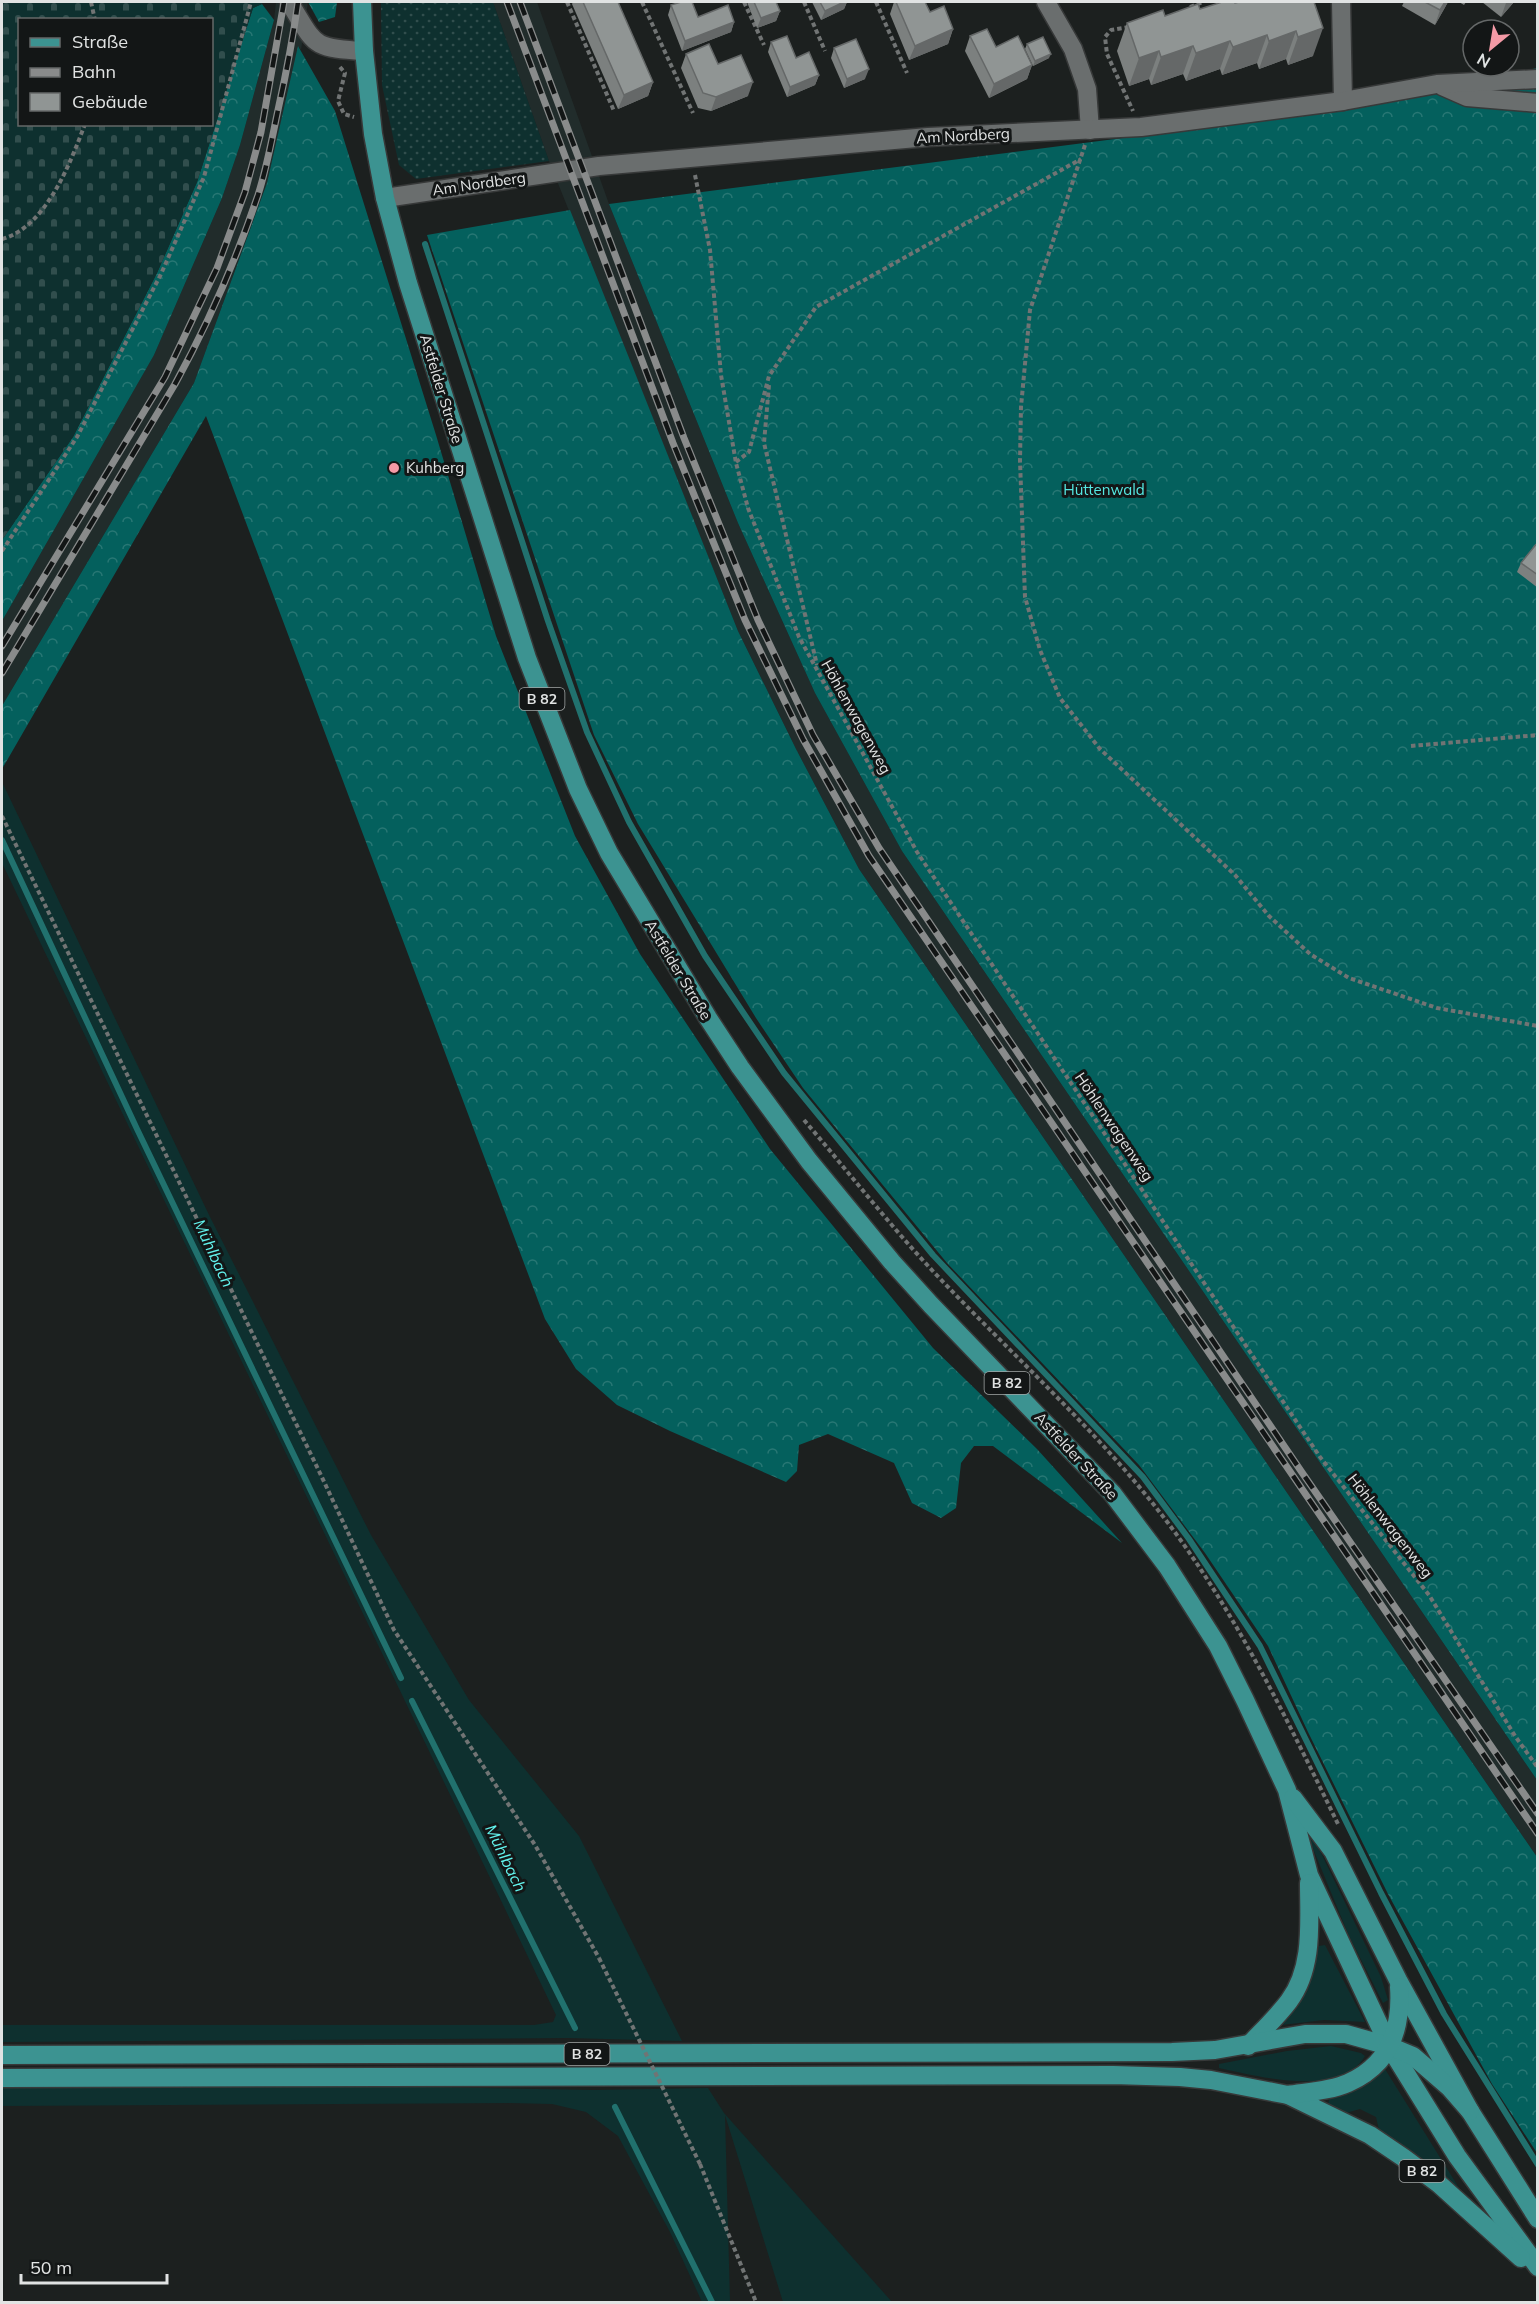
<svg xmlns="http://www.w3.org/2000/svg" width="1539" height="2304" viewBox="0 0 1539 2304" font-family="Mulish,sans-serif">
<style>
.built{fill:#212c2b}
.grass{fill:#0e302f}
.forest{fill:url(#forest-crowns)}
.cemetery{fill:url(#cemetery-stones);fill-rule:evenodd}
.garden{fill:url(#garden-dots)}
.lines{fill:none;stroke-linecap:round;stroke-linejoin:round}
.stream{stroke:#21716e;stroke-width:6}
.minor-casing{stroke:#373939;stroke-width:21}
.major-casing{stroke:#373939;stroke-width:21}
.path{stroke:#717474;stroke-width:4;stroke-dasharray:4.5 3;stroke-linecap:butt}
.minor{stroke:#6a6e6e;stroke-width:18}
.major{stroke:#3c9391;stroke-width:18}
.rail-casing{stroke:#898b8b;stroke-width:7}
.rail{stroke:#131616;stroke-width:4.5;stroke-dasharray:14;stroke-linecap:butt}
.path-bridge{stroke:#717474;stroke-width:4;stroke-dasharray:4.5 3;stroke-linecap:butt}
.wall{fill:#7c807f}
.shaded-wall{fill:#656868}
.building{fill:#909594;stroke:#656868;stroke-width:1.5}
.poi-dot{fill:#f49aa6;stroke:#131616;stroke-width:2}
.labels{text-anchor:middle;stroke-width:6;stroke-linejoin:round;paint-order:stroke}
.shield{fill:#131616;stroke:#a3a6a6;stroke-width:1.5}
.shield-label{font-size:14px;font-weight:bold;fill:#e1e3e3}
.street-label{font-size:15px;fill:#e1e3e3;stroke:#131616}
.poi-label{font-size:15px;fill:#e1e3e3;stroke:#131616;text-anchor:start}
.park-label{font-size:15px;fill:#55e8e2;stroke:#131616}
.water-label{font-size:16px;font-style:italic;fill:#62f3ed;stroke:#131616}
</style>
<defs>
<pattern id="forest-crowns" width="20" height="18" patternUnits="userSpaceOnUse" patternTransform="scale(1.5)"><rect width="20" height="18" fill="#04605d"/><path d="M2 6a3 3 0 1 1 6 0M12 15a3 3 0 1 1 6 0" fill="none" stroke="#287774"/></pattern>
<pattern id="cemetery-stones" width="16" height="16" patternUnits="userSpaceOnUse" patternTransform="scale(1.5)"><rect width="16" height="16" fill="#0e302f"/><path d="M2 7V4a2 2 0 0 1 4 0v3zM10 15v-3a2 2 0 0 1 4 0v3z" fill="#314e4d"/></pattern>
<pattern id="garden-dots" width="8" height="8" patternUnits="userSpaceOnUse" patternTransform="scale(1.5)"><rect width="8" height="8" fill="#0e302f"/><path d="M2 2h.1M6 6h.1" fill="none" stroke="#314e4d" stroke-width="1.8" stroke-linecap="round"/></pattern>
</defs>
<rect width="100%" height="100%" fill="#1c201f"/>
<g class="built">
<polygon points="276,2 308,2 301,50 299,47 267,183 194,383 2,706 2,621 154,355 222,198 240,145 274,20"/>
<polygon points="493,2 537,2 609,204 738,523 815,693 902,851 1537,1780 1537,1857 859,869 796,749 738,631 549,161"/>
</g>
<g class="grass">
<polygon points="2,782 210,1217 371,1535 469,1700 579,1836 682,2041 568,2038 2,2042 2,2025 534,2025 553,2022 556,2015 2,863"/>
<polygon points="1305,1820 1381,1977 1388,2000 1383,2003 1349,1936 1302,1822"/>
<polygon points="1325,1945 1365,2022 1324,2020 1282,2025 1306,1993 1319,1946"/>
<path d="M1331 2046 1361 2053 1365 2056C1340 2099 1257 2076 1219 2068V2064L1287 2051Z"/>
<polygon points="1385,2069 1459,2188 1457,2190 1410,2150 1379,2130 1376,2117 1360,2109 1346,2113 1328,2104 1330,2097 1352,2092"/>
<polygon points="364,2086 594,2090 708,2088 724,2113 892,2302 783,2302 725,2115 730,2302 702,2302 670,2232 618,2136 586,2112 552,2104 510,2103 2,2106 2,2087"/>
</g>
<g class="forest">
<polygon points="308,2 337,2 335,17 319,22"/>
<polygon points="262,4 274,20 240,145 222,198 154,355 2,621 2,540 73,437 157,273 197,182 253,8"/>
<polygon points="298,46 335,111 436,435 496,636 575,836 640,954 770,1149 933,1348 1037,1449 1122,1543 993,1446 974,1446 961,1463 956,1508 941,1518 912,1503 894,1463 828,1434 799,1445 797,1471 786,1482 670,1431 617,1405 576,1369 545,1319 206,416 2,769 2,706 194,383 267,183"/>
<polygon points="1537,68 1537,1780 902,851 815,693 738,523 609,204 1364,107"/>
<polygon points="570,210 738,631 796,749 859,869 1537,1857 1537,2153 1492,2084 1388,1894 1308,1732 1268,1646 1205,1553 1139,1465 947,1263 803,1088 756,1018 638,824 594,735 427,235"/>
</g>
<path class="cemetery" d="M2 2H262V4L253 8 197 182 157 273 73 437 2 540ZM20 20H212V124H20Z"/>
<polygon class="garden" points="381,2 493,2 549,161 416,179 399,165 382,85"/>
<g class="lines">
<g class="stream">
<polyline points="425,244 548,621 587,732 629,822 705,956 784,1073 933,1255 1143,1477 1189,1539 1260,1646 1381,1893 1444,2014 1538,2165"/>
<polyline points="2,840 137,1129 401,1678"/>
<polyline points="412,1701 575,2028"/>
<polyline points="615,2107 712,2302"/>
</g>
<defs>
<g id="minor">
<path d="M289 2C316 45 310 48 364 51"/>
<polyline points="1046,2 1073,49 1087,89 1090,130"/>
<polyline points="1341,2 1343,101"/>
<polyline points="1442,86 1467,97 1538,103"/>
<polyline points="385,198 599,166 928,137 1141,127 1343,101 1437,84 1538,79"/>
</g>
<g id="major">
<polyline points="362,2 364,51 373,134 385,198 408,283 527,658 578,789 609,853 708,1018 740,1067 809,1161 892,1262 931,1305 1112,1493 1167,1566 1218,1646 1245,1700 1287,1790 1309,1875 1389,2046 1457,2156 1538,2267"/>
<polyline points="1293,1798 1333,1851 1398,1980 1470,2111 1538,2219"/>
<path d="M1248 2046C1262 2031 1277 2017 1289 2001 1314 1967 1309 1922 1309 1883"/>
<polyline points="2,2055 1172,2052 1215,2050 1305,2034 1346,2034 1389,2046 1413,2056 1450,2088 1470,2111"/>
<polyline points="2,2078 1113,2075 1180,2077 1211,2080 1288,2095 1370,2135 1404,2158 1439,2184 1521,2258"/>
<path d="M1288 2095C1307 2092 1330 2091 1348 2083 1389 2065 1402 2030 1399 1987"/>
</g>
</defs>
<use href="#minor" class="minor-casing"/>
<use href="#major" class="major-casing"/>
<g class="path">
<polyline points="91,2 95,20"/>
<polyline points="567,2 614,111"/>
<polyline points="642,2 693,113"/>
<polyline points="744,2 764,45"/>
<polyline points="804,2 825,51"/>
<polyline points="876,2 907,73"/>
<polyline points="1190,7 1203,2"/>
<polyline points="1129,27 1111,30 1105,37 1107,54 1133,111"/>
<polyline points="340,67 345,73 338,101 344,114 354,117"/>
<polyline points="1085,145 1030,310 1021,407 1020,461 1025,597 1040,650 1060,698 1100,749 1235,875 1269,916 1310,954 1349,978 1437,1008 1538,1026"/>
<polyline points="695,175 710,250 721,375 736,463 748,508 799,637 917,852 1320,1457 1429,1595 1515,1736 1538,1768"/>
<path d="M2 239C46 227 70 164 85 124"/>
<polyline points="769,385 764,443 817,665"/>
<polyline points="736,462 749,452 769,376 816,307 1081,159"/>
<polyline points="2,551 77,437 161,274 204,177 251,2"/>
<polyline points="1411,746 1538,735"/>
<polyline points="2,816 318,1469 394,1630 535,1845 599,1958"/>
<path d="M804 1120C852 1176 897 1235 949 1288 1023 1365 1103 1437 1168 1523 1238 1616 1288 1722 1339 1826"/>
<polyline points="700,2164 756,2302"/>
</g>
<use href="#minor" class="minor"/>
<use href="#major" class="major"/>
<defs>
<g id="rail">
<polyline points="507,2 673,443 745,620 803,739 869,856 1538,1834"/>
<polyline points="520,2 684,438 758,620 813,735 879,848 1301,1471 1538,1814"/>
<polyline points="2,646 165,377 217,268 245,192 261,132 284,2"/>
<path d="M2 673 175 384C208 324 236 260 258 195 267 167 272 138 278 110 286 74 293 38 298 2"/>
</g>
</defs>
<use href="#rail" class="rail-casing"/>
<use href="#rail" class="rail"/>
<polyline class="path-bridge" points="599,1958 700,2164"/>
</g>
<g class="wall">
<polygon points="573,2 618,2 653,82 648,96 618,109 572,4"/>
<polygon points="747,2 776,2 780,11 776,21 757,28"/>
<polygon points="812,2 847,2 844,9 821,20"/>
<polygon points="894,2 925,2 930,12 953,29 948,44 909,60 890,14"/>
<polygon points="1314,2 1313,56 1288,65 1286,59 1259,69 1257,63 1222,75 1220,69 1186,81 1183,74 1151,85 1149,79 1129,86 1117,51 1127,23 1235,3"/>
<polygon points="1404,2 1448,2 1435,25 1402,6"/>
<polygon points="1459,2 1466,2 1464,5"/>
<polygon points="1482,2 1514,2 1501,17"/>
<polygon points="671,5 698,17 734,22 731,32 682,51 668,15"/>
<polygon points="970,36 996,47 1032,65 1027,79 989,98 965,51"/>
<polygon points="771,42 796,58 819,75 815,85 787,97 768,52"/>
<polygon points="1027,44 1049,58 1033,66 1025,49"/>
<polygon points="834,48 865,79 844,88 831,58"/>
<polygon points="686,54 718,64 748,96 711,111 698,108 681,68"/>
<polygon points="1538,542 1538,588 1517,572 1521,563"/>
</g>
<g class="shaded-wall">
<polygon points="844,2 847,2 844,9 821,20 825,11"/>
<polygon points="1445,2 1448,2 1435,25 1440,10"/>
<polygon points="1507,2 1514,2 1501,17 1506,3"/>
<polygon points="780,11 776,21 757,28 761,18"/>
<polygon points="734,22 731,32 682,51 685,41"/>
<polygon points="1323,28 1313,56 1288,65 1298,37"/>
<polygon points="953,29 948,44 909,60 915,46"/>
<polygon points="1296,31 1286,59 1259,69 1269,41"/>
<polygon points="1267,35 1257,63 1222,75 1233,47"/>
<polygon points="1230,41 1220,69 1186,81 1196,53"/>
<polygon points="1193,46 1183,74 1151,85 1161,57"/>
<polygon points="1159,51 1149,79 1129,86 1139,58"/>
<polygon points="1051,54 1049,58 1033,66 1035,61"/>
<polygon points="1032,65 1027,79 989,98 994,84"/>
<polygon points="869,69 865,79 844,88 847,79"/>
<polygon points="819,75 815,85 787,97 790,87"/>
<polygon points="653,82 648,96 618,109 624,95"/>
<polygon points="753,82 748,96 711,111 716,97"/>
</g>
<g class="building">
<polygon points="583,2 618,2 653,82 624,95"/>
<polygon points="681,2 692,2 698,17 728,5 734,22 685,41 671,5"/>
<polygon points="754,2 776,2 780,11 761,18"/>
<polygon points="820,2 844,2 825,11"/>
<polygon points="896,2 925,2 930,12 944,6 953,29 915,46"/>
<polygon points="1222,2 1234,2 1235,3 1239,2 1314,2 1323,28 1298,37 1296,31 1269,41 1267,35 1233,47 1230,41 1196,53 1193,46 1161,57 1159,51 1139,58 1127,23 1163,10 1165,16 1198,4 1200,9"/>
<polygon points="1425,2 1445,2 1440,10"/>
<polygon points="987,29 996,47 1018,36 1032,65 994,84 970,36"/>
<polygon points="787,36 796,58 809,52 819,75 790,87 771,42"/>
<polygon points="1043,37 1051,54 1035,61 1027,44"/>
<polygon points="856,39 869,69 847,79 834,48"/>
<polygon points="709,44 718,64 741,55 753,82 716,97 703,93 686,54"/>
<polygon points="1538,542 1538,575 1521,563"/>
</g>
<circle class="poi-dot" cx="394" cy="468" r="6"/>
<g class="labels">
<g class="shield">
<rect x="519.5" y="688" width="45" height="22" rx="4.5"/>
<rect x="984.5" y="1372" width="45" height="22" rx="4.5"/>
<rect x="564.5" y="2043" width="45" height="22" rx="4.5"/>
<rect x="1399.5" y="2160" width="45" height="22" rx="4.5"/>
</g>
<g class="shield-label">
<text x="542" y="704">B 82</text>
<text x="1007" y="1388">B 82</text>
<text x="587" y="2059">B 82</text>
<text x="1422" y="2176">B 82</text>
</g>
<g class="street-label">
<text transform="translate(963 136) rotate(-3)" y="5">Am Nordberg</text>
<text transform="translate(479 184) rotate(-8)" y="5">Am Nordberg</text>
<text transform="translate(441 389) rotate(73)" y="5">Astfelder Straße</text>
<text transform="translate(856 717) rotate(61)" y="5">Höhlenwagenweg</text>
<text transform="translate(678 970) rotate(59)" y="5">Astfelder Straße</text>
<text transform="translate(1114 1127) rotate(56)" y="5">Höhlenwagenweg</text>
<text transform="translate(1076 1456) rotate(47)" y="5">Astfelder Straße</text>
<text transform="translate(1390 1526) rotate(52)" y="5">Höhlenwagenweg</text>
</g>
<g class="poi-label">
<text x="406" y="473">Kuhberg</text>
</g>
<g class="park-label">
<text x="1104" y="495">Hüttenwald</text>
</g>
<g class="water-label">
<text transform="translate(214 1253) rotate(65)" y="6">Mühlbach</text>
<text transform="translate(506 1858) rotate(64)" y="6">Mühlbach</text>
</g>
</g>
<rect width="1539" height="2304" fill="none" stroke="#e1e3e3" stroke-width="6"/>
<rect x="18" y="18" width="195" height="108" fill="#131616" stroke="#656868" stroke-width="1.5"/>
<rect x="30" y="38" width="30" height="9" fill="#3c9391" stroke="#656868" stroke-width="1.5"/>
<text x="72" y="48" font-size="18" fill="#e1e3e3">Straße</text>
<rect x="30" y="68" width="30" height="9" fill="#898b8b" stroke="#656868" stroke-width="1.5"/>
<text x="72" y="78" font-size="18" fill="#e1e3e3">Bahn</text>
<rect x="30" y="93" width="30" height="18" fill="#909594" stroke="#656868" stroke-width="1.5"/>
<text x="72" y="108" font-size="18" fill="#e1e3e3">Gebäude</text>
<g transform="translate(1491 48) rotate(210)"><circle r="28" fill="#131616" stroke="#656868" stroke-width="1.5"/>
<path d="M0-4.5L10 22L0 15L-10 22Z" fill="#f49aa6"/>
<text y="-9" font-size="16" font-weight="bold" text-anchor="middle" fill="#e1e3e3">N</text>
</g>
<path d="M21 2274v9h146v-9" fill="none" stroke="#e1e3e3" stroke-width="3"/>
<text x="30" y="2274" font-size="18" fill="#e1e3e3" stroke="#131616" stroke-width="4.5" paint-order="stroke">50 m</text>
</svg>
